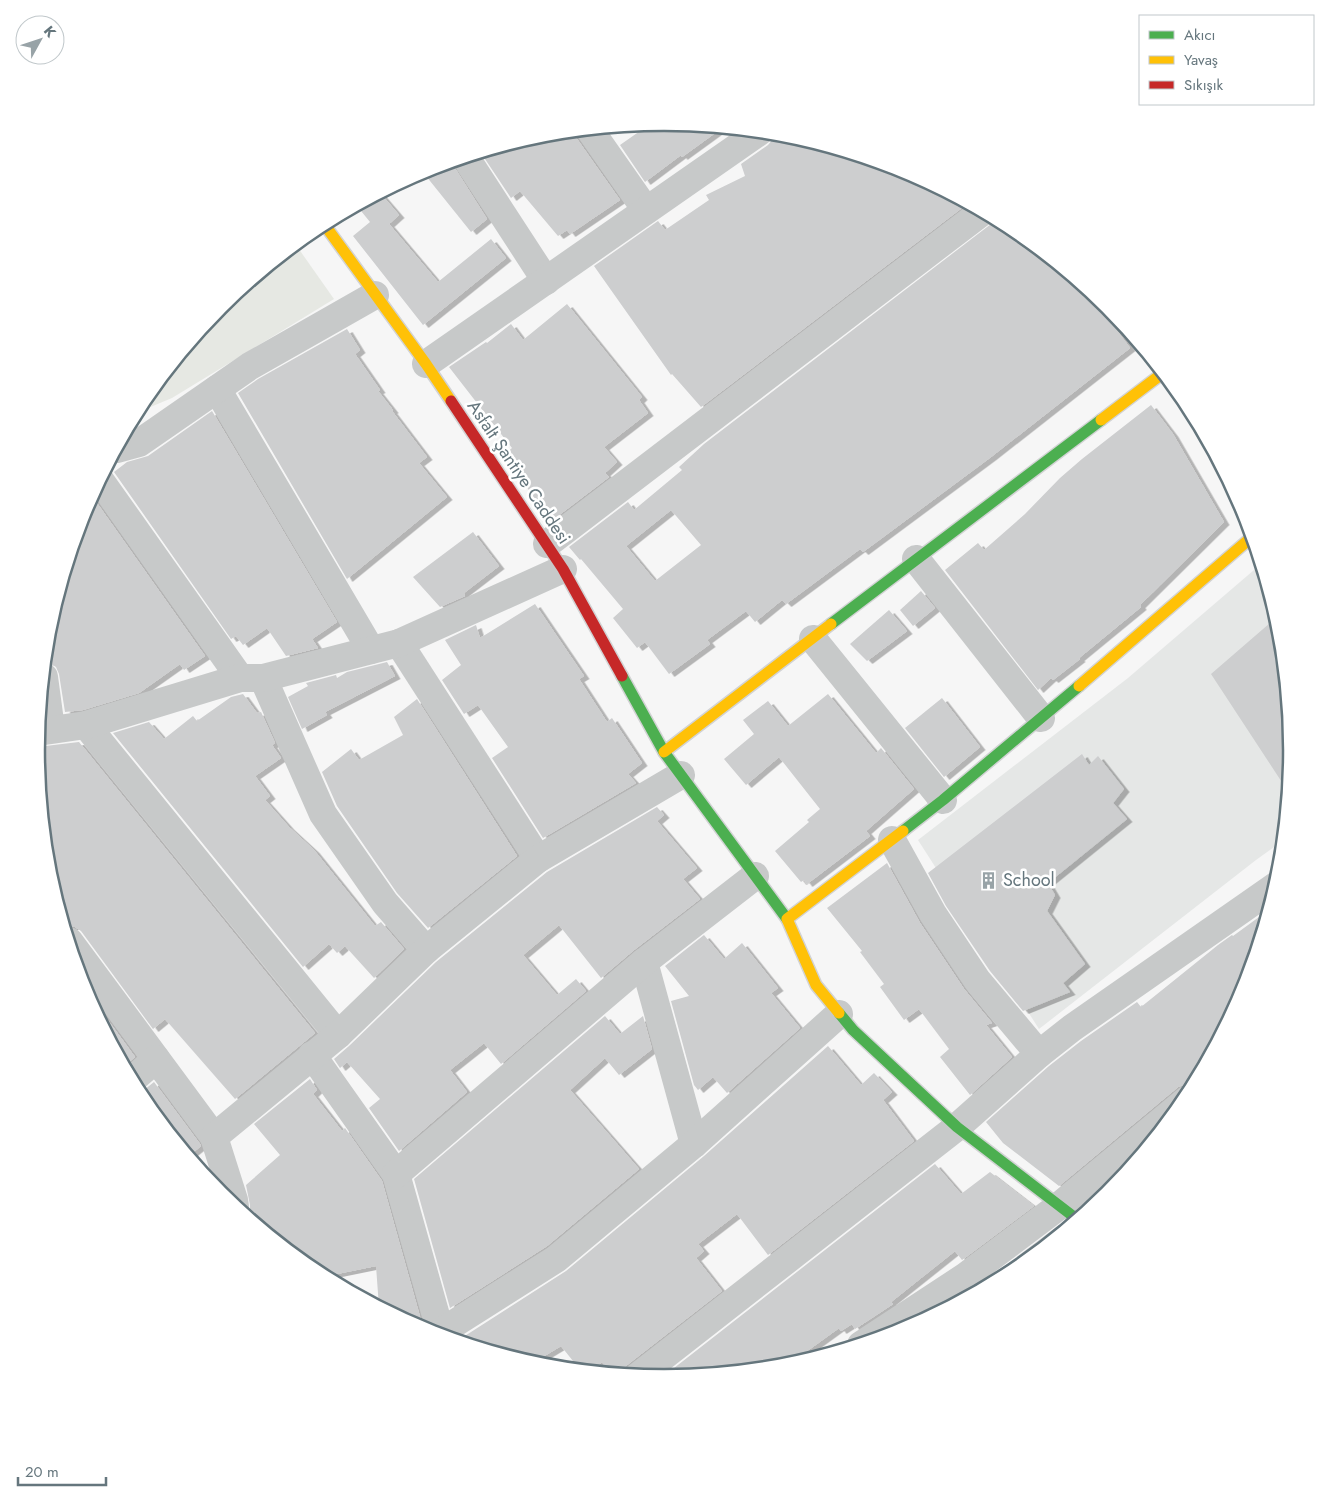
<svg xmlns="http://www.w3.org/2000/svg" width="1329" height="1502" viewBox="0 0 1329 1502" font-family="Jost,sans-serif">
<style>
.built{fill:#e5e7e6}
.green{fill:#e6e8e3}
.building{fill:#cdcecf;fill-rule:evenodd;filter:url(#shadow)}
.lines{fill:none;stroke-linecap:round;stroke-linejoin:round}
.fast-casing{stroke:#d2d3d4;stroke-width:14}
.slow-casing{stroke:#d2d3d4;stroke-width:14}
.jam-casing{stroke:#d2d3d4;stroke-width:14}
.street{stroke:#c7c9c9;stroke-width:28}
.fast{stroke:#4caf50;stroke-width:11}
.slow{stroke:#ffc107;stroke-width:11}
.jam{stroke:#c62828;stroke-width:11}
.labels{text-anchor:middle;stroke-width:5;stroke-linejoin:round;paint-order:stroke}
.street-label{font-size:18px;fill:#65767d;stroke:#fff}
.poi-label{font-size:18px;fill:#65767d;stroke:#fff;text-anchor:start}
.rim{fill:none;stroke:#65767d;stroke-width:2.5}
</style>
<defs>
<filter id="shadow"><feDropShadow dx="5.5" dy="3" stdDeviation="0" flood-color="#0004"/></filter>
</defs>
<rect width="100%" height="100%" fill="#f6f6f6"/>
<polygon class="built" points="1261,564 1281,629 1293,751 1284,840 1256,860 1039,1029 918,840 1128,678"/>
<polygon class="green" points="296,245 334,299 172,398 136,413 142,402 220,307"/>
<g class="building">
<polygon points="665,123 722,128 682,157 681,155 645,182 620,145 650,124"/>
<polygon points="575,132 577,139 620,200 570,234 567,230 558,236 520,191 511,198 481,153 542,135"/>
<polygon points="774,134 787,135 905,171 967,204 701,407 672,374 671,375 594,266 658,221 665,230 709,200 706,195 745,176 741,164 768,145 773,139"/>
<polygon points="451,162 487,219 471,232 422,171"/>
<polygon points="381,194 399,215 389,224 438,282 491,239 506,258 423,325 353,236 370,222 357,206"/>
<path d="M996 219 1014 229 1084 287 1130 348 991 457 863 552 860 549 786 604 782 600 755 622 746 611 707 640 710 644 669 674 645 642 637 648 613 618 623 609 581 559 580 560 569 547 628 502 634 510 682 470 679 467 704 444 991 224ZM671 510 701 545 655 581 626 546Z"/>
<polygon points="567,304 642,397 639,400 648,413 604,447 617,462 605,473 609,477 550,522 505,454 512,448 449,367 486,342 487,343 511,324 523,340"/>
<polygon points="347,329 360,350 355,354 380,390 378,391 393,410 392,411 427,457 419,463 447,497 347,579 238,393 258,379"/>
<polygon points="1151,405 1173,434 1224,522 1140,605 1141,607 1079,658 1080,659 1053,680 1051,678 1038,690 945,570 978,543 984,550 1025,514 1060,478 1082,459"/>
<polygon points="212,411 337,622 312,639 318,648 286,656 267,628 243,645 236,636 231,639 114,472 127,462 148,456"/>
<polygon points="92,496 205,656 184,670 180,664 139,693 83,710 65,712 59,674 56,667 50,663 45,662 48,628 84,510"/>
<polygon points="473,532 499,566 464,593 465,596 440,607 413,577"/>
<polygon points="921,591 935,608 913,626 900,610"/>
<polygon points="535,604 584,676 579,679 607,722 612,718 642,763 628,774 636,783 543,838 492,758 508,747 478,705 464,714 442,680 461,665 445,640 476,625 480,638"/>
<polygon points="889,610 907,631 867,661 850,644"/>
<polygon points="1277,617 1281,629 1293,751 1289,793 1211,674"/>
<polygon points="387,662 395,676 325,712 327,715 302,729 288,697 308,686 306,683 336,675 337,678 347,672"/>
<polygon points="243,694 257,713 261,712 275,743 272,745 281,758 255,776 270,796 265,800 289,827 314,850 375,926 381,922 404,949 374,978 345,946 337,953 329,944 303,967 113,733 149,722 164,739 193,716 197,721 231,697"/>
<polygon points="828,694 876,753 881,748 914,789 866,831 870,836 807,884 804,880 801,882 775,851 809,822 807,820 820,809 779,757 746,785 724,759 754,734 743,720 768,701 788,726"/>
<polygon points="942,698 980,747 944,777 905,728"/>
<polygon points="417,699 517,856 428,928 397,893 337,806 322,772 351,749 359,760 403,735 394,717"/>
<polygon points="79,742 315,1033 235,1099 165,1019 153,1029 81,931 75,927 64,927 48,873 36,751 37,747"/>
<polygon points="1082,754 1089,765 1098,756 1124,789 1113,803 1127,819 1048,883 1055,895 1047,911 1085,964 1063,983 1070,992 1023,1011 990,971 946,906 928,873"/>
<polygon points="657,807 664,815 657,821 697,868 683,879 700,899 634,950 601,978 559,925 523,955 557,995 576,979 586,991 501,1064 484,1043 450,1070 467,1092 399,1151 369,1108 380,1099 347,1062 340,1068 334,1059 349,1046 436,962 547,872"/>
<polygon points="887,863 920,923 964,989 992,1023 986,1025 1012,1057 970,1095 940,1057 949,1049 919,1009 904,1020 880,987 884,984 860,952 862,951 827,908"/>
<polygon points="1270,909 1245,992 1195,1085 1186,1084 1178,1087 1059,1186 1003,1143 986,1122 1049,1066 1081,1041 1137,1002 1141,1007 1218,945 1232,935 1233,936"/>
<polygon points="704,935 724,959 742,943 778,988 771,993 800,1028 727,1093 713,1077 698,1090 694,1085 671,1001 689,996 665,966"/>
<polygon points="82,985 135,1057 124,1066 84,991"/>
<polygon points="605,1016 620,1034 643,1016 652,1049 619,1075 605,1058 570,1090 639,1169 547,1246 450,1308 414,1179"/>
<polygon points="828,1046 861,1085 874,1073 892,1092 883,1100 914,1141 768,1255 737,1214 698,1244 704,1251 696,1258 722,1291 627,1365 618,1375 612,1374 602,1362 591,1372 581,1371 561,1346 531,1364 457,1341 566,1271 704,1156"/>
<polygon points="310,1079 317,1090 313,1094 342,1131 345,1128 382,1181 424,1331 379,1307 376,1266 322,1277 315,1273 247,1217 250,1212 250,1205 246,1185 280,1155 254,1124"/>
<polygon points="154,1082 200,1144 201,1146 190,1155 139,1094"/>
<polygon points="1135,1163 1109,1195 1090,1211 1084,1205"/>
<polygon points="935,1164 961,1194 990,1172 1034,1206 962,1260 955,1251 891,1302 893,1304 855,1329 852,1324 841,1331 839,1328 785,1367 660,1379"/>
<polygon points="1059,1225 1066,1230 1013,1274 984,1289 981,1284"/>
</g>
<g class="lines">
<defs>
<g id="fast">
<polyline points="831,624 1101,420"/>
<polyline points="622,676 664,752 787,919"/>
<polyline points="903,831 943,800 1079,686"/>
<polyline points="839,1013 853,1030 957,1127 1078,1220"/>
</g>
<g id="slow">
<polyline points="324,224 426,364 451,401"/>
<polyline points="1101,420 1163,373"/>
<polyline points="1079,686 1253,536"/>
<polyline points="664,752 831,624"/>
<polyline points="839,1013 816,985 787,919 903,831"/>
</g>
<polyline id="jam" points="451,401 563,569 622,676"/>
</defs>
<use href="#fast" class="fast-casing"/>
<use href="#slow" class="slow-casing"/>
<use href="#jam" class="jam-casing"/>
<g class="street">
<polyline points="590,130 646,210"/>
<polyline points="466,158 546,281"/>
<polyline points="426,364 759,132"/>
<polyline points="217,389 371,650"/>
<polyline points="117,449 139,443 250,366 375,295"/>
<polyline points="100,480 240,678"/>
<polyline points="547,544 982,212"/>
<polyline points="916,559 1041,718"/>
<polyline points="813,639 943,800"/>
<polyline points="399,643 538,859"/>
<polyline points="44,677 51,729"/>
<polyline points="263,678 323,814 385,903 426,950"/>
<polyline points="86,725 338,1035"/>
<polyline points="38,732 86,725 240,678 263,678 399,643 563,569"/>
<polyline points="892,840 933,914 977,980 1039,1054"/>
<polyline points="69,941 214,1137"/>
<polyline points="644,962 694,1144"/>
<polyline points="312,1055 396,1174 442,1337"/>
<polyline points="132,1080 156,1059"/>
<polyline points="396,1174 644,962 755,876"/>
<polyline points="235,1207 234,1200 214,1137 338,1035 426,950 538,859 681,775"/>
<polyline points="441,1332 556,1259 694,1144 839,1014"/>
<polyline points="861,1345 966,1276 1059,1206 1188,1099"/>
<polyline points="637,1377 957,1127 1039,1054 1072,1028 1277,885"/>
</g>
<use href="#fast" class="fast"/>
<use href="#slow" class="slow"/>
<use href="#jam" class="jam"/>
</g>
<defs>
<symbol id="building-bare" viewBox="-9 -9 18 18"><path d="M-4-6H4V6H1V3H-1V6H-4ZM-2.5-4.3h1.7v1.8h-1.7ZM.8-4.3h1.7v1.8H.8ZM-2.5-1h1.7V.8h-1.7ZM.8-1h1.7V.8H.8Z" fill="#98a3a7" stroke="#fff" stroke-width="2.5" paint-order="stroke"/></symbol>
</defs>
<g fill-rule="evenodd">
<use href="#building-bare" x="976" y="868" width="25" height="25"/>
</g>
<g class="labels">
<g class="street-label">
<text transform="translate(519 472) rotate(56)" y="6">Asfalt Şantiye Caddesi</text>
</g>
<g class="poi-label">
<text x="1003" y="886">School</text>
</g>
</g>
<path d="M0 0H1329V1502H0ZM45 750a619 619 0 1 1 1238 0a619 619 0 1 1-1238 0Z" fill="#fff" fill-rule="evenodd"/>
<path class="rim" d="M45 750a619 619 0 1 1 1238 0a619 619 0 1 1-1238 0Z"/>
<rect x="1139" y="15" width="175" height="90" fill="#ffffff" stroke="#c1c8cb"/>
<rect x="1149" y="31" width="25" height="8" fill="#4caf50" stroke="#c1c8cb"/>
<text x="1184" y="40" font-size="15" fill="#65767d">Akıcı</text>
<rect x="1149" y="56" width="25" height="8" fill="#ffc107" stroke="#c1c8cb"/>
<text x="1184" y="65" font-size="15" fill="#65767d">Yavaş</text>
<rect x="1149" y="81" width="25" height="8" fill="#c62828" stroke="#c1c8cb"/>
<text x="1184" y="90" font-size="15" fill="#65767d">Sıkışık</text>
<g transform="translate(40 40) rotate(50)"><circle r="24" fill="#ffffff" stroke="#c1c8cb"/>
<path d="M0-4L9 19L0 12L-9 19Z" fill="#98a3a7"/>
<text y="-8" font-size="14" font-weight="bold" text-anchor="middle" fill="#65767d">K</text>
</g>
<path d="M18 1477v8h88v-8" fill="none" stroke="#65767d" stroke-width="2.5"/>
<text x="25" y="1477" font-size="15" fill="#65767d" stroke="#ffffff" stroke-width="4" paint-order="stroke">20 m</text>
</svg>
